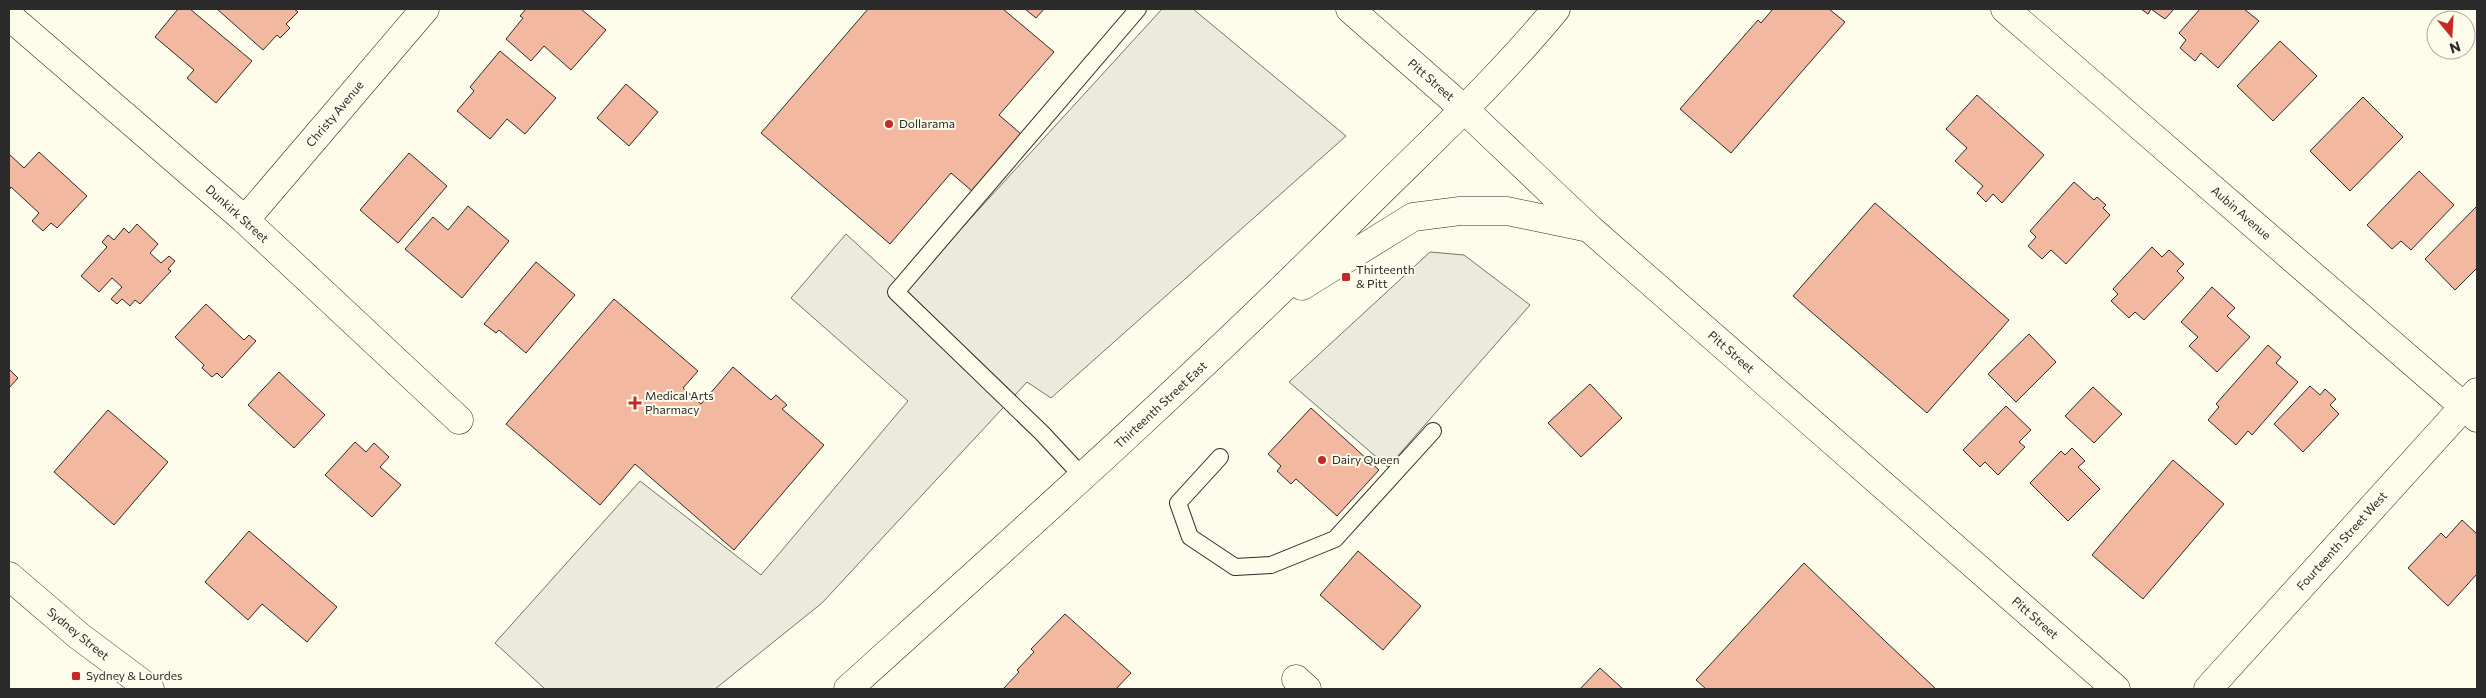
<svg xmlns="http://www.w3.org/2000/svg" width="2486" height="698" viewBox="0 0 2486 698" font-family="Commissioner,sans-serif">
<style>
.parking{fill:#eceadb;stroke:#74746e}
.building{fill:#f2b8a0;stroke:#2b2b2b}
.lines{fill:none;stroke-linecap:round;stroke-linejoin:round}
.lane-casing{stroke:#2b2b2b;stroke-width:18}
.street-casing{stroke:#2b2b2b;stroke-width:29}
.secondary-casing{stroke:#2b2b2b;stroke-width:29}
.lane{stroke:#fdfbea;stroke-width:16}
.street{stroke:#fdfbea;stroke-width:28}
.secondary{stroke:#fdfbea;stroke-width:28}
.poi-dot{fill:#c62828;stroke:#fdfbea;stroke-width:2}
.labels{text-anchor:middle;stroke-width:4;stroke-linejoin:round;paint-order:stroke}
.street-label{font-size:12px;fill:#2b2b2b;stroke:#fdfbea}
.poi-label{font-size:12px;fill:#2b2b2b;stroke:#fdfbea;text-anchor:start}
</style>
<rect width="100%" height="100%" fill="#fdfbea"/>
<g class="parking">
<polygon points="1162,9 1193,9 1346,136 1051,398 1027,382 822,603 715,689 545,689 495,643 640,481 761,575 908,401 791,298 846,234 906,289"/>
<polygon points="1430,252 1464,255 1530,305 1388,467 1289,382"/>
</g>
<g class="building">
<polygon points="178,9 190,9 252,61 216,103 187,78 194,70 155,37"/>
<polygon points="217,9 294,9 298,12 286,24 290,28 280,38 277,35 263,50"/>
<polygon points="526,9 581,9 606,30 571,70 544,46 531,61 506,39 523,18 520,16"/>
<polygon points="868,9 1003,9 1054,52 999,115 1021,134 972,191 951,173 890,244 761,133"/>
<polygon points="1025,9 1044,9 1036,18"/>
<polygon points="1773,9 1829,9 1845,22 1731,153 1680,109 1758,20 1761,23"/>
<polygon points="2141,9 2174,9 2165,19 2151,9 2148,14"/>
<polygon points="2200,9 2244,9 2259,21 2218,68 2201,53 2195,61 2180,48 2186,40 2179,33"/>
<polygon points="2280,41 2317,76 2273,121 2237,86"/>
<polygon points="500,51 556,98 525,134 507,119 490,139 457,111 474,91 470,87"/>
<polygon points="626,84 658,112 629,146 597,118"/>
<polygon points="1977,95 2044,155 2002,203 1993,194 1986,202 1977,193 1983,186 1955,161 1967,148 1946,129"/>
<polygon points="2363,97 2403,137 2350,191 2310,151"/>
<polygon points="39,152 87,196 57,228 51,223 43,231 32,221 39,213 11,187 9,190 9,154 24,168"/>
<polygon points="409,153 447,186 398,243 360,210"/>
<polygon points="2419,171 2454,205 2411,250 2401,241 2392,249 2367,225"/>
<polygon points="2074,182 2094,200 2097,197 2106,205 2103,208 2110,215 2066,264 2051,250 2042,259 2028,246 2036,237 2030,231"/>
<polygon points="1875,203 2009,320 1927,413 1793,296"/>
<polygon points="468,206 509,241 462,298 405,249 433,217 448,230"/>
<polygon points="2477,206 2477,268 2455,290 2425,259"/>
<polygon points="137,224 158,244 150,253 161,263 169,256 175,261 168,269 171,271 140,304 135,300 130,306 122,299 117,304 111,299 122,287 112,278 99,292 81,276 107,247 102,242 108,235 114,240 124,228 129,233"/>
<polygon points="2152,247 2162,257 2169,250 2184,264 2177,271 2184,278 2144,320 2135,312 2129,318 2111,301 2118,294 2113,289"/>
<polygon points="536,262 575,295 526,353 499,330 496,333 484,324"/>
<polygon points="2212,287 2235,308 2227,316 2250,337 2217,372 2189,346 2198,337 2181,322"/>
<polygon points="614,299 698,371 683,388 701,404 733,367 771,400 776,395 787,405 782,409 824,445 734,550 635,464 600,505 506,424"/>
<polygon points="206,304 244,340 249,335 256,341 222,378 217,373 212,377 202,368 204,365 175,337"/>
<polygon points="2029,334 2056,362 2016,402 1988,374"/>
<polygon points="2268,345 2281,357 2276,363 2298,382 2252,435 2248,431 2236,445 2208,420 2219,407 2216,404"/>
<polygon points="9,369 18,378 9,388"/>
<polygon points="279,372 325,415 294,448 248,405"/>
<polygon points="1590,384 1622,418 1581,457 1548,423"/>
<polygon points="2310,386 2320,395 2325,389 2336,399 2330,405 2339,414 2303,452 2274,424"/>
<polygon points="2093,387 2122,414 2094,443 2065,416"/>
<polygon points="2006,406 2031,430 2019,442 2025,447 1998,475 1985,462 1980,467 1963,450"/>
<polygon points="1311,408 1379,470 1337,516 1296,479 1291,484 1277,471 1281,466 1268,454"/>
<polygon points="108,410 168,462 114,525 54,472"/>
<polygon points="355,442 366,452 374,443 389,457 380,467 401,485 372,517 325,475"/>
<polygon points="2072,448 2085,461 2078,467 2100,489 2068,521 2030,483 2061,451 2065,455"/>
<polygon points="2173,460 2224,504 2143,599 2092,555"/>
<polygon points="2462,520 2477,534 2477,574 2448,606 2408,568 2441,533 2446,538"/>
<polygon points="249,531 337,607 307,642 262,604 248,620 205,582"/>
<polygon points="1358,551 1421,606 1383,650 1320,595"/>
<polygon points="1804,563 1885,641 1936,689 1706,689 1696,680"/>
<polygon points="1065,614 1131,673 1116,689 1003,689 1019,672 1017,670 1034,652 1031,649"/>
<polygon points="1600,668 1623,689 1580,689"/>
</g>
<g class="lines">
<defs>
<g id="lane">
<polyline points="1220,457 1178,503 1190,537 1235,567 1271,565 1335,539 1433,431"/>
<polyline points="1083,477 1042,433 896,292 1138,9"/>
</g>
<g id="street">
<polyline points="2005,9 2477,418"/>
<polyline points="9,16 245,220 459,420"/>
<polyline points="245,220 425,9"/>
<polyline points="1296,679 1307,689"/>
<polyline points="2208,689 2477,392"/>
</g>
<g id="secondary">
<polyline points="1350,9 1465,110 1589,228 2116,689"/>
<polyline points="1302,286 1413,217 1460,211 1507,211 1589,228"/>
<polyline points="9,576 79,636 150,689"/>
<path d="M848 689C1023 531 1198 375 1364 208 1429 143 1497 81 1556 9"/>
</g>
</defs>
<use href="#lane" class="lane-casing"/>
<use href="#street" class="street-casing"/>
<use href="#secondary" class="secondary-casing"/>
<use href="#lane" class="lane"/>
<use href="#street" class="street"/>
<use href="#secondary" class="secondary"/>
</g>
<g class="poi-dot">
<circle cx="889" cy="124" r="5"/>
<rect x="1341" y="272" width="10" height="10" rx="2.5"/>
<path d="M632.5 395.5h5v5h5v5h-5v5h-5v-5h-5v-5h5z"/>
<circle cx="1322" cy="460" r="5"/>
<rect x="71" y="671" width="10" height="10" rx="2.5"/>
</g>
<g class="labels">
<g class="street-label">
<text transform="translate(1431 80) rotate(41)" y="4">Pitt Street</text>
<text transform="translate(335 114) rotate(-50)" y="4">Christy Avenue</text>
<text transform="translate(2241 213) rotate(41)" y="4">Aubin Avenue</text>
<text transform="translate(237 214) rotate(42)" y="4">Dunkirk Street</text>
<text transform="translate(1731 352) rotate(41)" y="4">Pitt Street</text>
<text transform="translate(1161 405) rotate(-43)" y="4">Thirteenth Street East</text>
<text transform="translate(2342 541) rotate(-48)" y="4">Fourteenth Street West</text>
<text transform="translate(2035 618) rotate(41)" y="4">Pitt Street</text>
<text transform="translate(78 634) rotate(39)" y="4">Sydney Street</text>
</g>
<g class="poi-label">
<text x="899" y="128">Dollarama</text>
<text x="1356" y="274">Thirteenth<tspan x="1356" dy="14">&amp; Pitt</tspan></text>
<text x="645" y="400">Medical Arts<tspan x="645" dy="14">Pharmacy</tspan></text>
<text x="1332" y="464">Dairy Queen</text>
<text x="86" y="680">Sydney &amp; Lourdes</text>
</g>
</g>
<rect width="2486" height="698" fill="none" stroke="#2b2b2b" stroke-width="20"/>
<g transform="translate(2451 35) rotate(162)"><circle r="24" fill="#fdfbea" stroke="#a9a89e"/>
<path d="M0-4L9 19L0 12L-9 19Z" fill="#c62828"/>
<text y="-8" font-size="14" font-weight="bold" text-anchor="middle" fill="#2b2b2b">N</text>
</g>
</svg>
